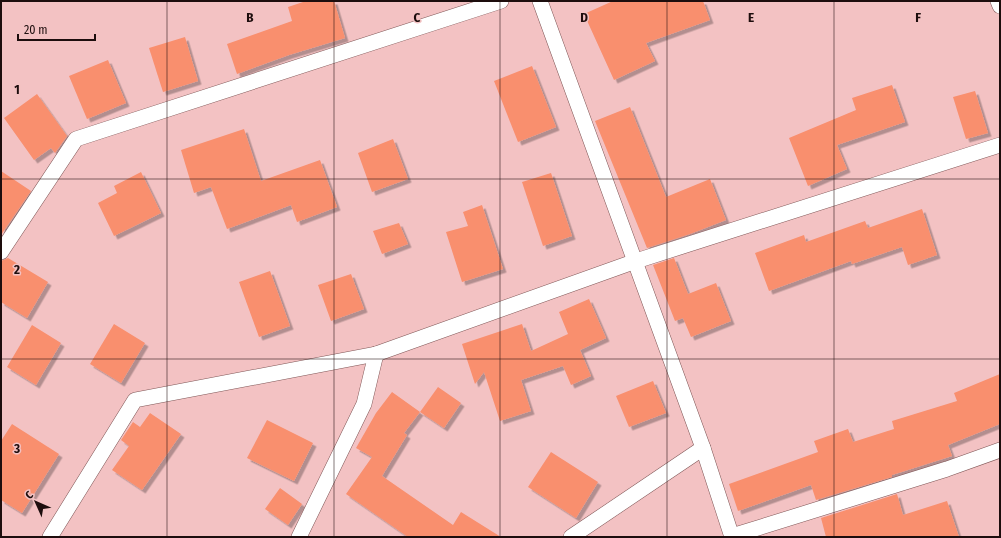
<svg xmlns="http://www.w3.org/2000/svg" width="1001" height="538" viewBox="0 0 1001 538" font-family="'Fira Sans Condensed',sans-serif">
<style>
.building{fill:#f98f6e;filter:url(#shadow)}
.lines{fill:none;stroke-linecap:round;stroke-linejoin:round}
.service-casing{stroke:#7f5656;stroke-width:16}
.service{stroke:#fff;stroke-width:15}
.grid{fill:none;stroke:#1d0d0d;stroke-width:1;stroke-opacity:0.55}
.grid-label{font-size:13px;text-anchor:middle;font-weight:bold;fill:#1d0d0d;stroke:#f3c2c3;stroke-width:3;stroke-linejoin:round;paint-order:stroke}
</style>
<defs>
<filter id="shadow"><feDropShadow dx="3.5" dy="3.5" stdDeviation="0" flood-color="#0004"/></filter>
</defs>
<rect width="100%" height="100%" fill="#f3c2c3"/>
<g class="building">
<polygon points="306,1 334,1 345,38 289,55 237,74 227,44 292,21 288,7"/>
<polygon points="613,1 703,1 710,20 646,43 655,61 614,80 584,14"/>
<polygon points="185,37 198,81 163,92 149,48"/>
<polygon points="108,60 126,103 87,119 69,76"/>
<polygon points="532,66 556,127 518,142 494,81"/>
<polygon points="892,85 905,122 837,145 847,169 808,186 789,138 856,110 852,98"/>
<polygon points="975,91 988,133 966,139 953,97"/>
<polygon points="37,94 67,136 55,153 51,148 34,160 4,118"/>
<polygon points="630,107 666,197 710,179 726,220 690,234 647,248 595,121"/>
<polygon points="244,129 261,181 320,160 337,207 297,222 291,205 227,229 211,187 194,193 181,150"/>
<polygon points="393,139 408,179 372,192 358,153"/>
<polygon points="1,171 31,191 1,235"/>
<polygon points="141,172 161,213 114,236 98,203 117,193 114,186"/>
<polygon points="551,173 572,236 543,246 522,182"/>
<polygon points="482,205 503,269 462,282 446,232 468,226 463,212"/>
<polygon points="922,209 937,255 908,265 902,247 852,264 851,261 769,291 755,253 804,235 806,242 865,221 868,228"/>
<polygon points="399,223 408,244 382,254 373,231"/>
<polygon points="8,258 48,282 27,318 1,302 1,261"/>
<polygon points="674,258 688,294 716,283 731,321 691,337 683,318 675,321 653,265"/>
<polygon points="270,271 290,326 259,337 239,282"/>
<polygon points="351,274 364,309 331,321 318,285"/>
<polygon points="589,299 606,338 580,350 591,376 571,385 563,366 521,380 531,411 500,421 484,372 475,384 462,344 522,324 531,351 568,334 559,312"/>
<polygon points="114,324 145,343 121,383 90,364"/>
<polygon points="32,325 61,343 36,385 7,367"/>
<polygon points="1000,374 1000,424 948,445 952,456 892,475 892,477 816,500 811,485 738,511 729,484 818,452 814,441 848,429 853,442 894,429 892,421 957,401 954,393"/>
<polygon points="653,381 666,413 629,427 616,396"/>
<polygon points="438,387 461,403 444,428 420,412"/>
<polygon points="392,392 420,412 404,433 407,435 382,476 453,525 461,512 501,537 408,537 346,494 372,457 356,448 376,413"/>
<polygon points="150,413 181,434 142,490 112,470 129,446 121,440 133,422 140,427"/>
<polygon points="267,420 313,443 294,481 247,458"/>
<polygon points="12,424 59,454 22,513 1,500 1,441"/>
<polygon points="551,452 598,482 576,518 528,487"/>
<polygon points="280,488 302,504 288,525 265,509"/>
<polygon points="897,494 903,515 947,501 959,537 826,537 821,518"/>
</g>
<g class="lines">
<defs>
<g id="service">
<polyline points="540,1 703,448 732,537"/>
<polyline points="998,1 1000,6"/>
<polyline points="1,252 76,139 501,1"/>
<polyline points="732,536 947,469 1000,450"/>
<polyline points="50,537 135,400 376,354 636,261 1000,145"/>
<polyline points="299,537 364,404 376,354"/>
<polyline points="571,537 703,448"/>
</g>
</defs>
<use href="#service" class="service-casing"/>
<use href="#service" class="service"/>
</g>
<path class="grid" d="M167 1V537M334 1V537M500 1V537M667 1V537M834 1V537M1 179H1000M1 359H1000"/>
<g class="grid-label">
<text x="250" y="22">B</text>
<text x="417" y="22">C</text>
<text x="584" y="22">D</text>
<text x="751" y="22">E</text>
<text x="918" y="22">F</text>
<text x="17" y="94">1</text>
<text x="17" y="274">2</text>
<text x="17" y="453">3</text>
</g>
<rect width="1001" height="538" fill="none" stroke="#1d0d0d" stroke-width="4"/>
<g transform="translate(36 502) rotate(315)" stroke="#f3c2c3" stroke-width="3" paint-order="stroke">
<path d="M0-3L7 15L0 10L-7 15Z" fill="#1d0d0d"/>
<text y="-6" font-size="11" font-weight="bold" text-anchor="middle" fill="#1d0d0d">С</text>
</g>
<path d="M18 34v6h77v-6" fill="none" stroke="#1d0d0d" stroke-width="2"/>
<text x="24" y="34" font-size="12" fill="#1d0d0d" stroke="#f3c2c3" stroke-width="3" paint-order="stroke">20 m</text>
</svg>
